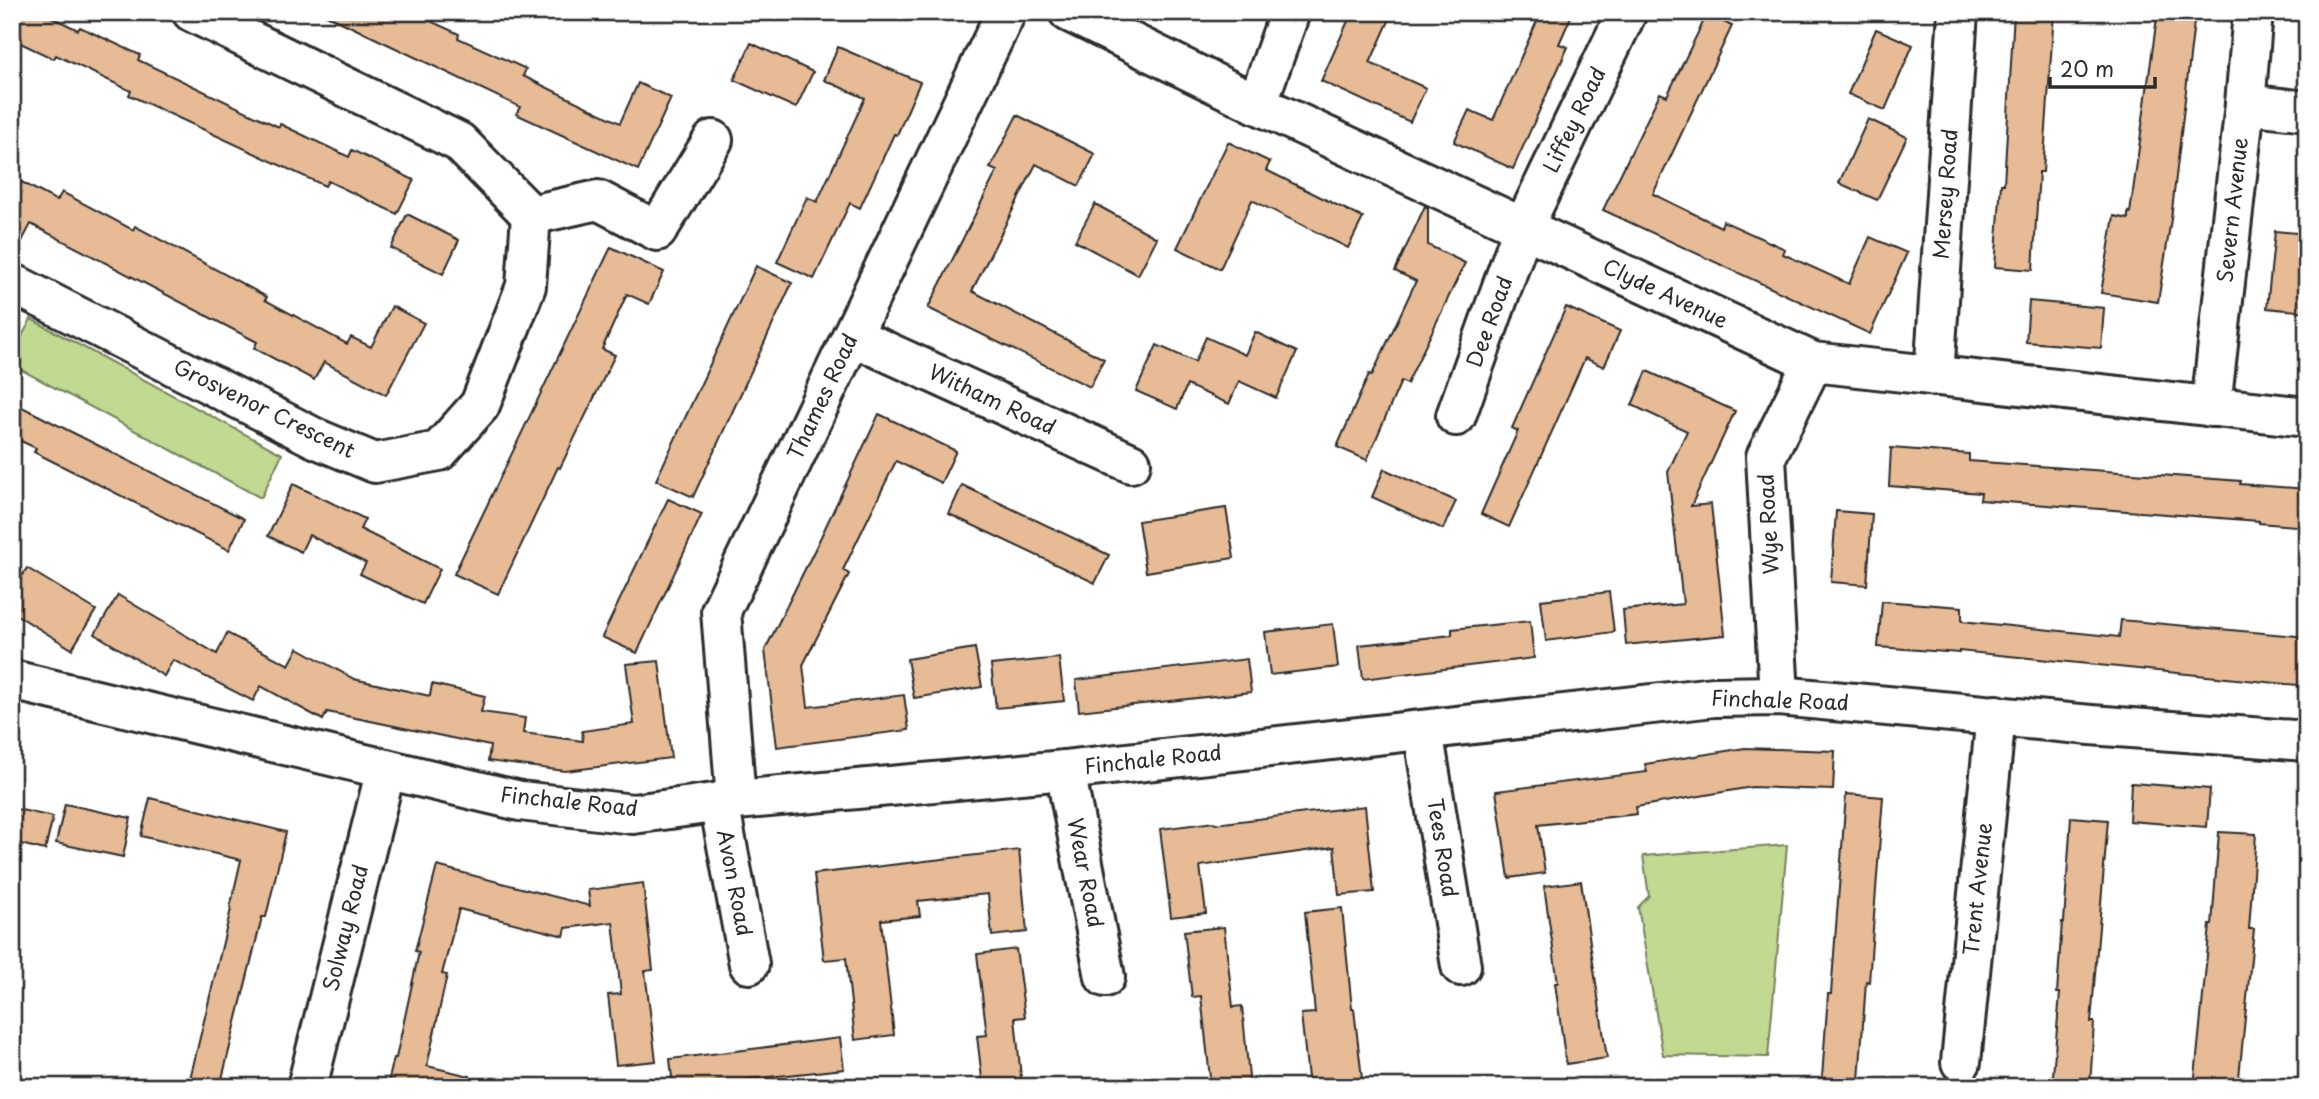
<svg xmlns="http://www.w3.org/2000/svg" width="2319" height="1099" viewBox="0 0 2319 1099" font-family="'Playpen Sans',sans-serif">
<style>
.green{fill:#c1d990;stroke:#76825e;stroke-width:2}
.building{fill:#e6bb96;stroke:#2b2b2b;stroke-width:2}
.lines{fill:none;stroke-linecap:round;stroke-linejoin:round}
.minor-casing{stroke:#2b2b2b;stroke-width:44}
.minor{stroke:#fff;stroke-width:38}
.labels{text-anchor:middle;stroke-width:5;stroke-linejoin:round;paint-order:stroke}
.street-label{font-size:21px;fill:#2b2b2b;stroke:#fff}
</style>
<rect width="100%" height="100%" fill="#fff"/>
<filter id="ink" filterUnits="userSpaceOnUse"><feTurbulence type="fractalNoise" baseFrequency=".0143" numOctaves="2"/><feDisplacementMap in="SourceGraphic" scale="14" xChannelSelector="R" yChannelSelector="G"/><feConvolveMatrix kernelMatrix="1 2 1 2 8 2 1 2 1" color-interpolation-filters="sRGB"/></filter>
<g filter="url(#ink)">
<g class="green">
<polygon points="31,319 282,454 261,498 12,365 12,355"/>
<polygon points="1787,845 1768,1057 1663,1055 1638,907 1649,896 1643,856"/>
</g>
<g class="building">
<polygon points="12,12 41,12 78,30 80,27 140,55 138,60 279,127 280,124 349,157 352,150 414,180 397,214 328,181 325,186 129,95 131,91 56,55 54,59 12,39"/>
<polygon points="320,12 413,13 459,34 458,38 526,69 523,76 620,123 638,83 671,98 638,170 516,114 520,107"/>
<polygon points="1352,12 1393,12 1370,63 1426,88 1410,122 1321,81"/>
<polygon points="1541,12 1573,12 1559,44 1568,47 1513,169 1454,142 1469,110 1493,120"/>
<polygon points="2014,12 2054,12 2043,172 2039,172 2033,270 1995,267 2001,184 2004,184"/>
<polygon points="1707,14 1732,26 1653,194 1721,227 1723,221 1785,249 1783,254 1849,284 1870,237 1907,253 1870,334 1603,210 1660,93 1667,96"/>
<polygon points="2157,17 2194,22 2171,219 2158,302 2101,293 2114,216 2128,219 2128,212 2130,213"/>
<polygon points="1876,29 1913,45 1885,110 1848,94"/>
<polygon points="751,43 813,72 796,108 734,80"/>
<polygon points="838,47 920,82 897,135 894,134 860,208 850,203 814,279 777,262 807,197 817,202 865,98 824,80"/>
<polygon points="1017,115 1095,154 1079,186 1036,164 972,291 1104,359 1090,387 928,308 997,171 990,168"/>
<polygon points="1868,119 1907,137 1877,200 1839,183"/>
<polygon points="1228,142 1270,162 1266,170 1363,218 1348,248 1252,200 1220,269 1177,248"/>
<polygon points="12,177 57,201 62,192 133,230 135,226 267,297 265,300 347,344 351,337 371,347 392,306 424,323 386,395 324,362 314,380 254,348 257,342 31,224 12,260"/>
<polygon points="1095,204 1157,238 1138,275 1075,241"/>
<polygon points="1425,206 1428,208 1428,245 1465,263 1407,384 1401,381 1367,460 1337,447 1369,374 1372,375 1416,281 1395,271"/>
<polygon points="407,214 459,240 443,274 391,248"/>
<polygon points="2275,231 2307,234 2307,312 2267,308"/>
<polygon points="611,247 664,272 649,304 627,294 602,349 615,355 560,468 558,467 498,594 454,574"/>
<polygon points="756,266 792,283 693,497 656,480"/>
<polygon points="2029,301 2104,308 2101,348 2026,342"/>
<polygon points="1566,307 1620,331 1604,367 1585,358 1509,527 1481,514 1518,431 1512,428"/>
<polygon points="1255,332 1297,352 1276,398 1239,381 1229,404 1187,385 1177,409 1136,391 1157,345 1195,362 1206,337 1245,355"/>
<polygon points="1647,371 1735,411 1691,506 1711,504 1725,635 1626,645 1623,610 1683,604 1668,472 1687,431 1632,405"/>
<polygon points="12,402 244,519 229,550 34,452 36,448 12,437"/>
<polygon points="879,414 956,451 941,483 896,461 843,570 849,574 803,665 808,707 904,695 909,730 777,747 765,650 817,545"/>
<polygon points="1891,448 1969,454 1969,461 2241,481 2240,484 2307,489 2307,527 2259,523 2259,521 1980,500 1981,493 1889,486"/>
<polygon points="1384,469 1456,501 1443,529 1372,497"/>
<polygon points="293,484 365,519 360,529 440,569 423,604 360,574 366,563 309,535 301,552 268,536"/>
<polygon points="962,485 1109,555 1095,583 949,514"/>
<polygon points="668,499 702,514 637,653 602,637"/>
<polygon points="1226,508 1234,558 1146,572 1138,521"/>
<polygon points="1836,511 1872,514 1867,585 1831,582"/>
<polygon points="27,568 96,610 72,649 12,612 12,591"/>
<polygon points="1609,592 1614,632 1546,641 1541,600"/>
<polygon points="118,595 217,654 227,633 289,665 298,648 354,679 430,696 432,684 485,696 481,712 525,718 523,733 583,741 582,731 634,724 626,664 659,661 671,758 565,771 488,761 490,746 327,712 323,720 261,686 253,701 173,660 164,676 95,634"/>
<polygon points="1882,601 1962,607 1962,621 2119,637 2121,620 2307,637 2307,686 1959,651 1959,653 1878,647"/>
<polygon points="1530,621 1534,658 1363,679 1359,645 1452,635 1452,629"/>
<polygon points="1333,624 1338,667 1270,675 1265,632"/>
<polygon points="975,648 982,687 914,698 907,659"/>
<polygon points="1059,658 1064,701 996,708 991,665"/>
<polygon points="1247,659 1251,692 1079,711 1076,680"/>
<polygon points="1745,748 1835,751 1833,790 1752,787 1636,807 1637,814 1538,825 1545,873 1509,878 1496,791 1647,772 1645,764"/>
<polygon points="2131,783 2210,789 2207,827 2129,821"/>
<polygon points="1846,794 1883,797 1869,982 1866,981 1859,1081 1822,1078 1828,994 1831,994"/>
<polygon points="150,798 286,832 266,917 262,917 220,1087 188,1087 231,909 230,908 241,860 141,836"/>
<polygon points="65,804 131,818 123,857 56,843"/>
<polygon points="1365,806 1374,892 1339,895 1334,847 1200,866 1206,913 1171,917 1160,829 1214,822 1215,824"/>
<polygon points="12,808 53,817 45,850 12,842"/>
<polygon points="2071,817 2108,820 2091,1022 2094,1022 2090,1087 2052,1087 2060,993 2057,993 2062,922 2064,922"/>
<polygon points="2219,832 2256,834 2249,929 2254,929 2238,1087 2194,1087 2210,925 2212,925"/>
<polygon points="1019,850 1027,932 992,936 988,894 918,901 920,916 881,920 894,1035 855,1040 846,958 824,960 814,874"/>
<polygon points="437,866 590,906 588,890 643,883 653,970 645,971 656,1061 616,1065 608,995 621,994 613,922 566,928 564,936 459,909 442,974 447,975 427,1066 470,1076 469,1087 387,1087 394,1058 396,1058 419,952 415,951"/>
<polygon points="1581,881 1607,1058 1566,1064 1555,983 1558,983 1544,886"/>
<polygon points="1342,908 1352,1009 1354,1009 1363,1087 1309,1087 1301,1014 1315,1013 1305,912"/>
<polygon points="1224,927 1233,1007 1242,1006 1250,1087 1211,1087 1201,996 1192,997 1184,931"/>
<polygon points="1016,949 1025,1017 1015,1018 1022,1087 983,1087 977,1036 987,1035 977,954"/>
<polygon points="840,1038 844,1069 673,1087 670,1059"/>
</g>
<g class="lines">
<defs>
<g id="minor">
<polyline points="192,12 459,142 531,215 598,200 657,231 713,140"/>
<polyline points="1069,12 1257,104 1813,362 2307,417"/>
<polyline points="1257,104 1290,12"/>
<polyline points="2245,104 2307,111"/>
<polyline points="12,283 315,438 375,463 439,451 480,405 526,286 531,215"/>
<polyline points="852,336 1131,463"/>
<polyline points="1934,376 1958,12"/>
<polyline points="2211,407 2245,104 2253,12"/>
<polyline points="1456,416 1523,228 1627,12"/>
<polyline points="12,680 520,801 633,814 736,800 1065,770 1714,697 1779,696 2091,725 2307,741"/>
<polyline points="1779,696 1766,457 1813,362"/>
<polyline points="1423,730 1461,966"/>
<polyline points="1065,770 1105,977"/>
<polyline points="736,800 721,611 1006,12"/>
<polyline points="719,802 749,964"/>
<polyline points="1961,1062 1996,715"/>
<polyline points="307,1087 386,769"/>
</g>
</defs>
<use href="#minor" class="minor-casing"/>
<use href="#minor" class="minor"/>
</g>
</g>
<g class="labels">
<g class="street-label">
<text transform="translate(1575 120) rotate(-64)" y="7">Liffey Road</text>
<text transform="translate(1946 194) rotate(-86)" y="7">Mersey Road</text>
<text transform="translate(2233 210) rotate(-84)" y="7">Severn Avenue</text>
<text transform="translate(1665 294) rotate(25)" y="7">Clyde Avenue</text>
<text transform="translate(1490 322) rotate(-70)" y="7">Dee Road</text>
<text transform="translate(823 397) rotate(-65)" y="7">Thames Road</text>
<text transform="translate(992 400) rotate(25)" y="7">Witham Road</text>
<text transform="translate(264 409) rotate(26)" y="7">Grosvenor Crescent</text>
<text transform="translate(1769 524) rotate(-93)" y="7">Wye Road</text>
<text transform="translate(1780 701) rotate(2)" y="7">Finchale Road</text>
<text transform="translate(1153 760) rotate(-6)" y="7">Finchale Road</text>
<text transform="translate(569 802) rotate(6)" y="7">Finchale Road</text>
<text transform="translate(1442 848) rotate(81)" y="7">Tees Road</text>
<text transform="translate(1085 873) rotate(79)" y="7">Wear Road</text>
<text transform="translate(734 883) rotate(79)" y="7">Avon Road</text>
<text transform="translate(1978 889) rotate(-84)" y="7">Trent Avenue</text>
<text transform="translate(346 928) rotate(-76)" y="7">Solway Road</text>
</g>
</g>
<rect width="2319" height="1099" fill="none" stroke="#fff" stroke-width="42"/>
<rect x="21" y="21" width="2277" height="1057" fill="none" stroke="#2b2b2b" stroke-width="2.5" filter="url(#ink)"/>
<path d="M2050 77v10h105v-10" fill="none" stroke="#2b2b2b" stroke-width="3.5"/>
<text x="2060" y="77" font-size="21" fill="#2b2b2b" stroke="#ffffff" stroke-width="5" paint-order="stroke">20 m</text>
</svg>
